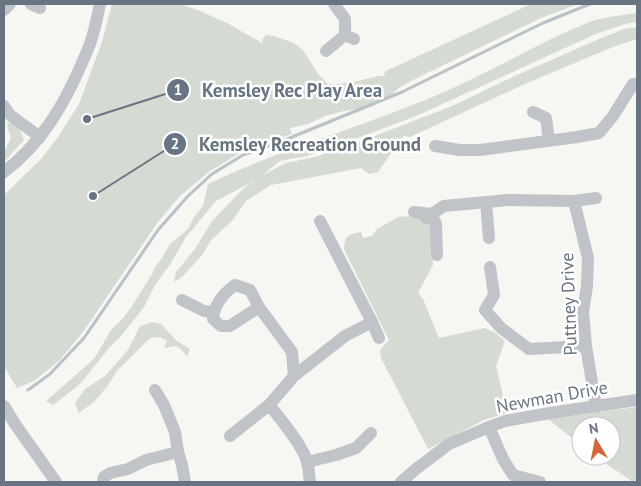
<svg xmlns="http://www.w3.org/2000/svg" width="641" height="486" viewBox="0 0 641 486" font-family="'PT Sans',sans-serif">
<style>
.green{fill:#d5dbd3}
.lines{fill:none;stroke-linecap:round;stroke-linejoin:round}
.stream{stroke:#b9c2c7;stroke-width:3}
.minor{stroke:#c0c3c7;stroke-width:12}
.labels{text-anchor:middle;stroke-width:5;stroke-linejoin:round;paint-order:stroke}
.street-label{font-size:18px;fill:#687481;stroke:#fff}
.leader{fill:none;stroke:#687481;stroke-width:2}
.callout-dot{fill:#687481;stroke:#fff;stroke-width:2}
.mark-label{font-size:15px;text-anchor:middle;font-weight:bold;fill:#fff}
.callout-label{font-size:19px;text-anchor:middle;font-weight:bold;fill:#687481;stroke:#fff;stroke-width:5;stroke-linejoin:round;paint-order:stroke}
</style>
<rect width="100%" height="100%" fill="#f6f6f3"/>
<g class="green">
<path d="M112 4H180L200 11 227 23 257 40 263 44 262 40 266 35 274 36 294 43 303 50 319 75 328 84C345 85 361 80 378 76H383L386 71 531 4H578L541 18 421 76 400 87 391 95 371 107 344 111 325 116 308 124 290 128 292 134 248 148 210 171 180 196 158 222 83 332 59 361 34 381 17 388 4 366V195L41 159 56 140 79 104 102 42Z"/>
<path d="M637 13V22L625 24 596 34 416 116 350 141 307 156 280 161 263 175 286 163 319 156 333 150 349 146 452 106 517 75 599 39 624 29 637 27V39L613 47 527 83 410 137 404 136 401 139 378 172 369 174 361 168 271 185 246 201 232 221 212 239 202 255 182 277 174 282 176 272 195 249 212 221 243 189 254 181 216 201 186 237 171 263 155 285 144 307 121 336 109 348 80 384 53 405 46 401 94 359 111 330 124 317 132 306 151 276 155 267 162 258 170 244 188 229 194 217 203 206 208 184C279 150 355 129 428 99 456 87 483 74 510 60 533 48 555 36 578 27 585 24 592 20 600 19 612 16 625 15 637 13Z"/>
<polygon points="14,122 19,127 24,140 4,162 4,151 5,150 11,138 8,129 7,123"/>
<path d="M413 216 426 218 431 224 433 265 418 293 423 299 439 338 485 328 494 332 505 341 496 366 505 404 513 411 484 420 428 449 381 358 380 350 389 340 344 249C345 235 347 235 361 232L363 238 372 236 377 229 398 217Z"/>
<polygon points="152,322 161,324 177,341 190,349 187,357 182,350 176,346 164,348 167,341 160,337 150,338 117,371 109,384 95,401 79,413 75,403 85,389 105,376 128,350 140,326"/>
<polygon points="637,407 637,482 633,482 595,456 611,456 611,426 581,426 581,445 548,419"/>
</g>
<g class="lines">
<polyline class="stream" points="28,390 50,374 84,338 158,230 188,196 212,174 243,155 275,144 402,92 543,23 590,4"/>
<g class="minor">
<polyline points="31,4 40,8"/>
<polyline points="334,4 345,19 345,35"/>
<polyline points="4,10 10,4"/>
<polyline points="326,51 345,35 354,39"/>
<polyline points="4,106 10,115 40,137"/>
<polyline points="533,112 546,118 549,140"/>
<polyline points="435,146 460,150 480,150 577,137 599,133 613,116 633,84 637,84"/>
<path d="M4 172C41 144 64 105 82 63 86 53 91 44 93 34 96 24 98 14 100 4"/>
<polyline points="574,201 588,258 587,286 583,312 586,346 596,407"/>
<polyline points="486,202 489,238"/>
<polyline points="414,212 431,214 436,224 437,255"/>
<polyline points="426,218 444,206 508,200 574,201 596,198"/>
<polyline points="320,221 372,322"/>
<polyline points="490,267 494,295 485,310 501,328 529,349 586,346"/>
<polyline points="182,300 204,311 214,312"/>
<path d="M259 307 230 326H221L213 319C214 305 224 293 235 285L250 290 259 307 292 352 294 376"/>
<polyline points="155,390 164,405 175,432 178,452 182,465 185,482"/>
<path d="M269 405C280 418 303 446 307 462 309 468 309 476 310 482"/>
<polyline points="4,406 15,424 56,482"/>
<polyline points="489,427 503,459 513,475 540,482"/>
<polyline points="230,436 269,405 294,376 345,336 372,322 379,338"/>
<polyline points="307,462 336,455 356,448 371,433"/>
<polyline points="103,482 104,477 110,473 128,469 146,460 178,452"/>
<polyline points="401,482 416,469 449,444 489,427 505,421 550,413 637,400"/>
</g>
</g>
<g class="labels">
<g class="street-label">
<text transform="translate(569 304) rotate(-92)" y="6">Puttney Drive</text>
<text transform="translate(552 397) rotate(-10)" y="6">Newman Drive</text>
</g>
</g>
<path class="leader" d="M87 119L178 90M93 196L175 144"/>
<g class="callout-dot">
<circle cx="87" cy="119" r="5"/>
<circle cx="93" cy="196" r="5"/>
<circle cx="178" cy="90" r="12"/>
<circle cx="175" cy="144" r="12"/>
</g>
<g class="mark-label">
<text x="178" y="95">1</text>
<text x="175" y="149">2</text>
</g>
<g class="callout-label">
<text x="292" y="97">Kemsley Rec Play Area</text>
<text x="310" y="151">Kemsley Recreation Ground</text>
</g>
<rect width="641" height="486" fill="none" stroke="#687481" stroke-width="10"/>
<g transform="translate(596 441) rotate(350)"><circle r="24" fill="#ffffff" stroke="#c3c7cd"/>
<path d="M0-4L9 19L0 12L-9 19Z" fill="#d16738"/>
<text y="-8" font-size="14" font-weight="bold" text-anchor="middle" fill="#687481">N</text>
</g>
</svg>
